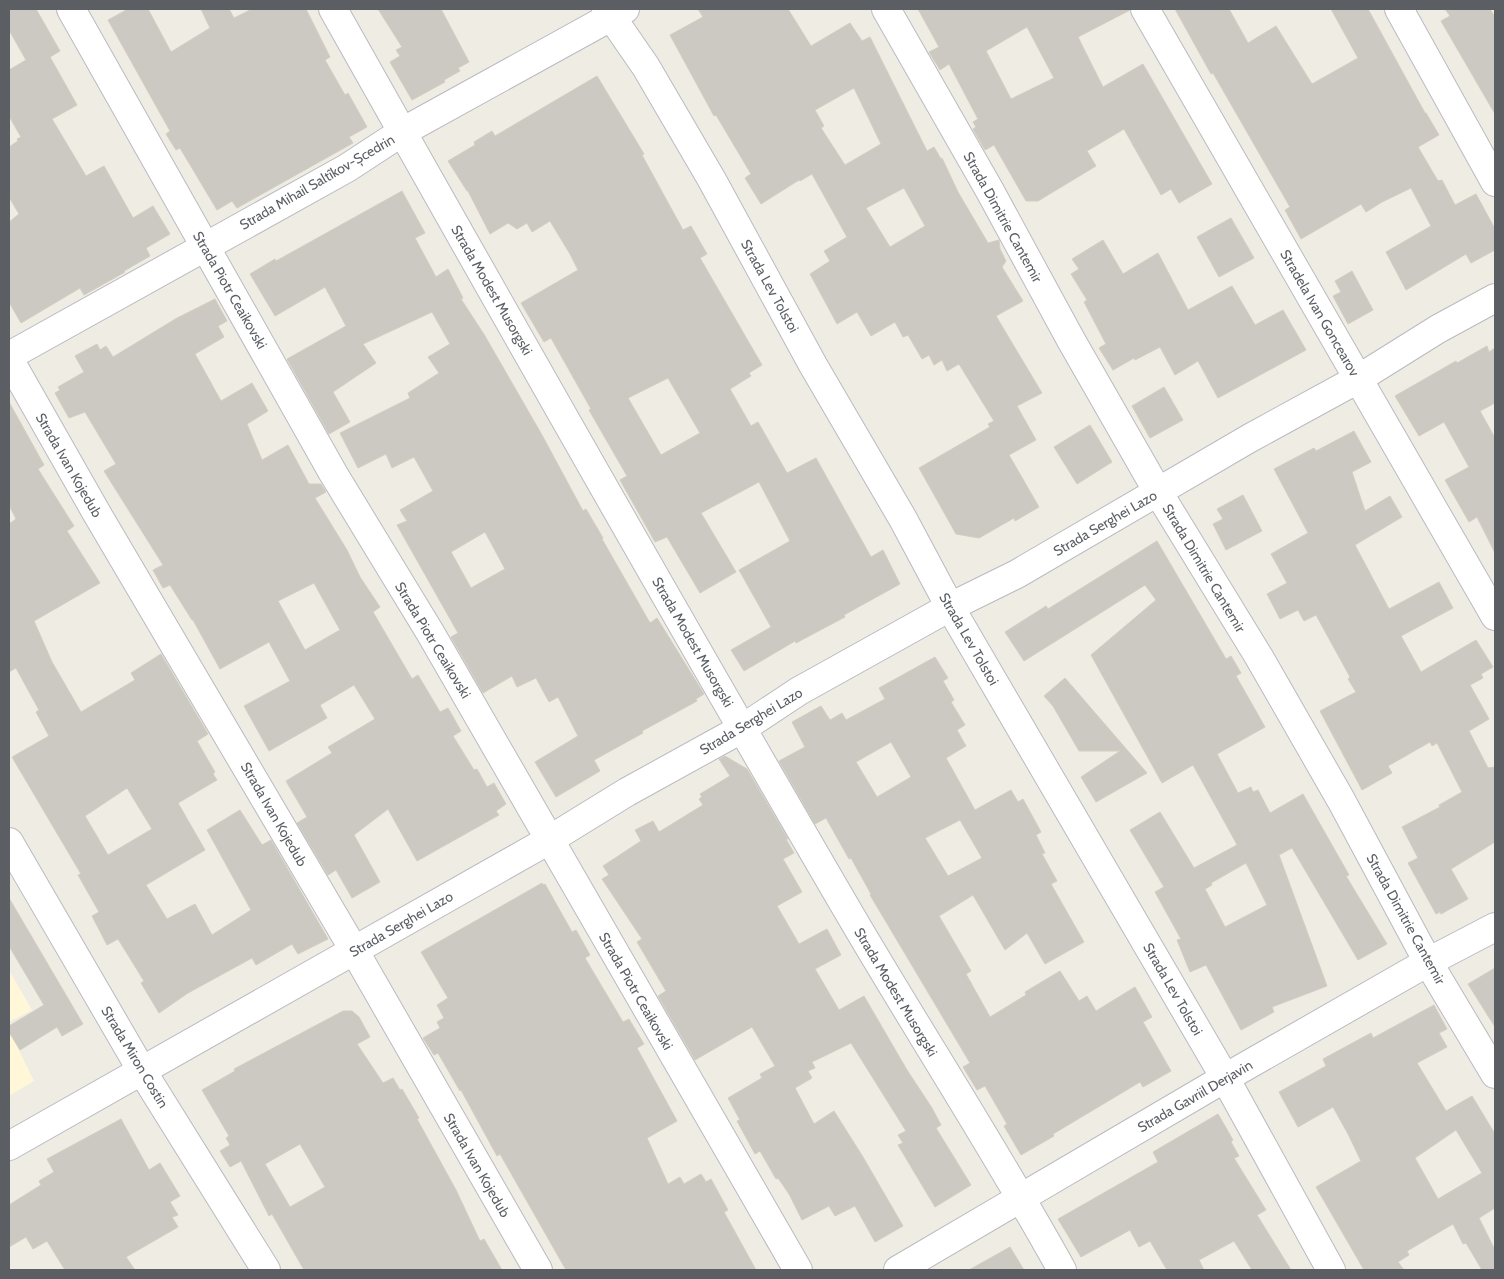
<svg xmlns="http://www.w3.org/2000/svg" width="1504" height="1279" viewBox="0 0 1504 1279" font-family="Cabin,sans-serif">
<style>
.commercial{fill:#fff7d7}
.building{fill:#ccc9c2;stroke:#d4cec0;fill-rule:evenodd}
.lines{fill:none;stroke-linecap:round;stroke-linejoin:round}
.minor-casing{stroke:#b8bbc0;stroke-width:30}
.minor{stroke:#fff;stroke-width:28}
.labels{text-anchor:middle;stroke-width:4.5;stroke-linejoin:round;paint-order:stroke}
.street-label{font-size:14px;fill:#5b5f64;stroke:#fff}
</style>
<rect width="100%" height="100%" fill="#efece3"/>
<g class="commercial">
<polygon points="9,970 32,1010 9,1022"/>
<polygon points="9,1030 34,1081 9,1096"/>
</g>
<g class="building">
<polygon points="9,9 36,9 60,51 50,57 77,105 52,119 86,176 104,166 133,218 153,206 170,234 146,248 150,256 124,271 125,272 84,295 80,288 21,323 9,302 9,222 19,214 9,197 9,147 18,141 17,139 21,137 9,116 9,70 26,60 9,30"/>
<polygon points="128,9 148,9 171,52 210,28 201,9 229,9 234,18 252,9 306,9 330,57 325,60 345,95 348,93 367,127 349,137 353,143 237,208 232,201 217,210 180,148 176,150 166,134 170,131 108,20"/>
<polygon points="378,9 441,9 469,62 458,68 460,71 444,80 445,82 412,100 390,62 400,56 396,50 402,47"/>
<path d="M698 9H788L811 46 850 23 862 41 870 37 927 151 934 147 941 159 942 158 958 192 988 243 999 240 1000 249 1006 261 1002 267 1023 301 996 316 1042 393 1017 406 1036 440 1009 455 1039 507 1015 521 1014 518 979 538 956 534 919 468 990 427 988 424 994 421 959 364 947 371 942 360 934 365 929 355 922 359 908 335 903 337 895 322 871 336 857 312 837 324 810 274 830 261 824 251 847 237 812 174 800 181 799 180 761 204 745 178 751 174 716 115 714 116 670 35 703 17ZM854 88 881 144 845 165 821 128 824 126 815 110ZM904 188 925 226 890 247 866 208Z"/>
<path d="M918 9H1129L1130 10 1078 37 1103 87 1143 64 1212 184 1179 203 1171 189 1161 195 1124 129 1087 151 1096 166 1038 201H1026L994 145 985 150 973 129 976 127 973 122 978 119 949 64 940 70 929 52 939 47ZM1027 27 1054 78 1011 99 986 51Z"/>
<polygon points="1175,9 1229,9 1248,43 1276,26 1312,84 1358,58 1331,9 1368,9 1425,113 1426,113 1439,135 1418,147 1438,181 1442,180 1455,205 1476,194 1495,229 1495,250 1471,263 1466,254 1406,290 1386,252 1431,226 1411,188 1382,202 1366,212 1361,204 1301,239 1285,210 1290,207 1213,73 1211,74"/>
<polygon points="1445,9 1490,9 1495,17 1495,114 1441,21 1450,16"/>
<path d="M597 76 644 154 642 155 683 230 691 226 707 254 700 258 762 365 749 373 751 376 730 389 751 426 758 422 787 473 816 458 871 557 883 550 900 584 844 615 845 617 796 643 795 641 744 671 731 650 771 627 739 570 790 541 759 482 701 513 736 572 700 593 667 537 655 542 620 480 627 476 589 410 591 409 551 338 544 342 521 303 578 270 570 254 550 221 532 232 527 223 517 229 508 223 490 234 468 191H467L448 161 475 145 474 142 492 131 495 136ZM668 378 700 433 661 455 628 398Z"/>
<path d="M402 191 425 233 415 238 436 277 448 269 463 298 461 299 485 336 542 435 583 511 586 509 603 538 602 539 650 623 657 618 704 694 696 699 697 701 642 731 643 733 594 760 600 771 556 797 535 762 578 736 558 697 549 702 536 678 517 687 512 676 483 693 451 637 458 633 397 525 407 521 400 510 433 491 414 457 392 468 386 454 358 468 340 433 410 398 408 393 439 373 428 357 450 344 432 312 363 344 376 363 333 392 350 422 329 434 287 359 346 326 325 287 275 316 250 274 275 259 276 261ZM485 532 505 569 471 588 451 552Z"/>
<polygon points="1231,218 1254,258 1219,277 1197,237"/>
<polygon points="1103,240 1123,274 1158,253 1188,310 1232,286 1255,325 1283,310 1306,350 1218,398 1198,361 1175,375 1160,347 1135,360 1134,358 1113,370 1099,348 1106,344 1084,302 1087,300 1071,274 1079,269 1072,259"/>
<polygon points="1352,271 1373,310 1348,324 1333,296 1341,292 1335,281"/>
<path d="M215 299 227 321 218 326 224 337 195 354 221 401 252 383 268 411 247 424 262 460 288 445 309 484H321L326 492 315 498 347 550 360 577 380 607 373 612 412 679 418 675 440 712 448 708 461 731 453 736 474 770 477 769 487 787 494 783 506 804 496 811 499 815 417 861 388 809 354 835 380 882 352 898 336 870 328 875 297 823 307 817 286 781 332 753 328 747 375 719 354 685 320 705 327 718 269 751 244 706 290 681 269 642 220 669 193 620H192L170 585 163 588 153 570 163 565 104 471 116 464 85 412 69 418 55 393 60 390 58 387 84 372 75 356 97 344 100 350 106 346 113 357 177 318ZM314 583 340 630 305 650 278 601Z"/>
<polygon points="1487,346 1489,352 1495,348 1495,403 1480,411 1495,438 1495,553 1477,517 1469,522 1445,480 1469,467 1444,422 1419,436 1395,396 1456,361 1457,363"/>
<polygon points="1164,387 1183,420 1150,438 1132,406"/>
<path d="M9 402 44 465 38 469 74 526 67 531 100 583 34 621 52 662 81 712 135 680 131 673 161 654 208 734 197 741 215 772 213 774 217 780 178 803 205 850 146 885 167 919 195 904 212 935 251 910 207 830 240 810 262 845 271 840 328 939 298 954 292 944 256 965 252 958 188 993 159 1013 141 983 144 981 118 939 107 945 92 916 99 912 78 875 81 874 12 757 49 736 36 712 39 710 16 668 9 672V524L16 519 9 505ZM127 788 152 829 108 855 85 816Z"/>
<polygon points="1090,425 1112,462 1077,484 1054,447"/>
<polygon points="1354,431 1371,462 1352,472 1365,511 1390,496 1402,517 1355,545 1389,609 1439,582 1453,608 1401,636 1421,672 1476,640 1493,667 1481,674 1483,678 1470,685 1489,719 1469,731 1488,768 1495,767 1495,842 1451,869 1468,899 1441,914 1440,912 1436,914 1408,863 1418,858 1402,827 1440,807 1439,805 1462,792 1437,743 1432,746 1430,742 1388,766 1392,773 1362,790 1320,711 1356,692 1348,679 1350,677 1316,615 1304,621 1298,610 1280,619 1267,594 1287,583 1271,554 1308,533 1274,469 1314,448 1316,451"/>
<polygon points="1243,495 1262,531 1226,550 1213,524 1223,519 1217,509"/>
<path d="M1157 541 1226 659 1231 656 1241 673 1236 676 1265 727 1217 754 1238 793 1251 787 1253 792 1258 790 1270 813 1303 794 1349 875 1346 876 1387 944 1358 960 1292 848 1279 855 1327 986 1272 1007 1274 1012 1241 1030 1206 965 1190 972 1177 940 1181 939 1155 892 1164 887 1130 830 1160 812 1194 868 1237 845 1235 841 1193 765 1162 783 1091 655 1156 600 1145 585 1024 661 1005 632 1046 606 1048 609ZM1246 863 1267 905 1225 927 1205 889 1212 885 1211 883Z"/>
<path d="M935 657 948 678 943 681 954 700 951 702 965 725 957 730 966 746 946 758 975 810 1011 790 1018 802 1023 799 1041 832 1036 835 1045 853 1042 854 1057 881 1051 884 1084 942 1045 964 1027 933 1005 950 973 895 939 916 971 971 966 974 990 1017 1026 995 1025 992 1060 971 1079 1001 1087 996 1096 1011 1135 987 1152 1017 1143 1022 1171 1071 1143 1087 1140 1082 1053 1134 1054 1136 1021 1155 1004 1126 1007 1124 985 1086 977 1090 963 1067 970 1063 870 895 871 894 851 858 849 859 826 818 815 824 779 761 805 747 792 722 821 706 830 720 842 713 846 720 885 699 879 688ZM891 742 911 777 877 797 856 762ZM960 820 982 858 948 876 925 838Z"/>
<polygon points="1065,678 1147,773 1096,802 1081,777 1120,751 1079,751 1053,706 1044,696"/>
<polygon points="725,756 747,769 788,839 786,839 794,853 783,859 802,892 777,906 799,944 827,929 841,955 815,969 839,1010 864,996 907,1070 932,1108 941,1125 936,1128 971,1185 935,1207 898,1145 903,1143 898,1135 906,1131 851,1043 812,1062 815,1068 808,1071 812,1078 795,1088 814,1124 834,1111 863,1157 903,1226 875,1242 855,1206 835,1216 829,1206 802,1220 789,1194 778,1178 776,1179 760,1151 755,1154 737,1121 740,1120 728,1098 762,1078 760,1074 775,1066 752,1027 695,1060 658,996 666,991 637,942 642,939 602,879 609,875 603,866 641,841 635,830 653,821 659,832 703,805 699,799 702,797 700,794 730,776 719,759"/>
<polygon points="542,883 543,885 545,884 572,932 576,930 590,955 585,958 623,1022 629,1019 644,1044 637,1048 677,1121 647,1138 668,1184 680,1177 684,1184 701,1174 706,1182 711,1179 728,1210 724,1212 756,1270 566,1270 500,1154 497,1156 461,1090 460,1091 438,1053 434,1055 423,1038 440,1028 437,1022 444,1018 437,1005 448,998 421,952"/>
<polygon points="9,898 83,1024 62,1036 57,1027 20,1050 9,1032 9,1026 44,1005 9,946"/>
<polygon points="1495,968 1495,1027 1468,984"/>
<path d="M1434 1005 1447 1029 1439 1033 1447 1047 1417 1063 1446 1111 1472 1096 1495 1134V1208L1479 1218 1495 1250V1270H1482L1466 1243 1463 1244 1453 1224 1407 1251 1409 1255 1398 1262 1404 1270H1364L1316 1187 1361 1161 1348 1134 1333 1107 1298 1127 1279 1092 1326 1066 1323 1059 1371 1033 1373 1038ZM1456 1130 1482 1173 1438 1199 1415 1158Z"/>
<path d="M343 1011H352L359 1017 370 1037 357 1044 383 1083 393 1078 400 1090 402 1089 419 1118 417 1119 456 1190 480 1241 484 1239 502 1270H304L272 1214 269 1216 241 1161 230 1167 220 1151 230 1145 226 1138 229 1136 202 1090 235 1071 234 1069ZM300 1144 325 1187 290 1207 265 1164Z"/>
<polygon points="1218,1114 1233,1140 1231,1142 1239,1156 1234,1158 1266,1210 1257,1215 1291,1270 1252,1270 1234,1241 1199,1260 1204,1270 1167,1270 1150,1241 1139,1247 1130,1230 1081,1257 1058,1219 1158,1162 1153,1152"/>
<polygon points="121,1119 149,1170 160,1163 180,1196 170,1202 178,1215 172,1217 178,1227 126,1257 135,1270 65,1270 47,1241 33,1249 26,1237 9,1247 9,1205 41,1185 39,1181 54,1172 47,1159"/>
<polygon points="1010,1247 1024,1270 969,1270"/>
</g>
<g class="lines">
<defs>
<g id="minor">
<polyline points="71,9 333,473 431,634 798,1270"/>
<path d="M333 9C502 309 671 608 845 906 916 1028 994 1147 1062 1270"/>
<polyline points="606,9 646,67 712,180 813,365 903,519 950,607 1225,1078 1331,1270"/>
<polyline points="886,9 990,191 1071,340 1158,492 1259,657 1341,800 1428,962 1495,1074"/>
<polyline points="1145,9 1495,616"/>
<polyline points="1399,9 1495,182"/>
<polyline points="9,356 347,168 402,132 625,9"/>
<polyline points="9,359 96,512 354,950 538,1270"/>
<polyline points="9,842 142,1071 266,1270"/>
<polyline points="9,1146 549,840 627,792 743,728 799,691 950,607 1017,574 1250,438 1358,379 1438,329 1495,298"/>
<polyline points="898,1270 1225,1078 1428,962 1495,927"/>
</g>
</defs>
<use href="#minor" class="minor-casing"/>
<use href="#minor" class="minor"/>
</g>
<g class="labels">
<g class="street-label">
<text transform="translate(317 182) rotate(-30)" y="5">Strada Mihail Saltîkov-Șcedrin</text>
<text transform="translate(1003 217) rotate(61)" y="5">Strada Dimitrie Cantemir</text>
<text transform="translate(770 286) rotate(61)" y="5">Strada Lev Tolstoi</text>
<text transform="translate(230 290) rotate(60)" y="5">Strada Piotr Ceaikovski</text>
<text transform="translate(492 290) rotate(60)" y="5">Strada Modest Musorgski</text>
<text transform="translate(1320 313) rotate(60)" y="5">Stradela Ivan Goncearov</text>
<text transform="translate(69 465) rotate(60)" y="5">Strada Ivan Kojedub</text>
<text transform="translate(1105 523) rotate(-30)" y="5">Strada Serghei Lazo</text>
<text transform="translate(1204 568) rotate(59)" y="5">Strada Dimitrie Cantemir</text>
<text transform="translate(969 639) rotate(60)" y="5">Strada Lev Tolstoi</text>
<text transform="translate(433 640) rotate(59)" y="5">Strada Piotr Ceaikovski</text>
<text transform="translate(693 642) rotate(60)" y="5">Strada Modest Musorgski</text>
<text transform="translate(751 721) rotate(-31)" y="5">Strada Serghei Lazo</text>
<text transform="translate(274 814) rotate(60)" y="5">Strada Ivan Kojedub</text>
<text transform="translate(1406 919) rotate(61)" y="5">Strada Dimitrie Cantemir</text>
<text transform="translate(401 924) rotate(-30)" y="5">Strada Serghei Lazo</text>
<text transform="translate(1173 989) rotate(60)" y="5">Strada Lev Tolstoi</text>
<text transform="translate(636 991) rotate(60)" y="5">Strada Piotr Ceaikovski</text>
<text transform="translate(896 992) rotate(59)" y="5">Strada Modest Musorgski</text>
<text transform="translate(135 1057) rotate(59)" y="5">Strada Miron Costin</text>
<text transform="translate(1195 1096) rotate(-30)" y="5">Strada Gavriil Derjavin</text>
<text transform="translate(477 1165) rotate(60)" y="5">Strada Ivan Kojedub</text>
</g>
</g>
<rect width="1504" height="1279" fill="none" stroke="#5b5f64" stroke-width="20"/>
</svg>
